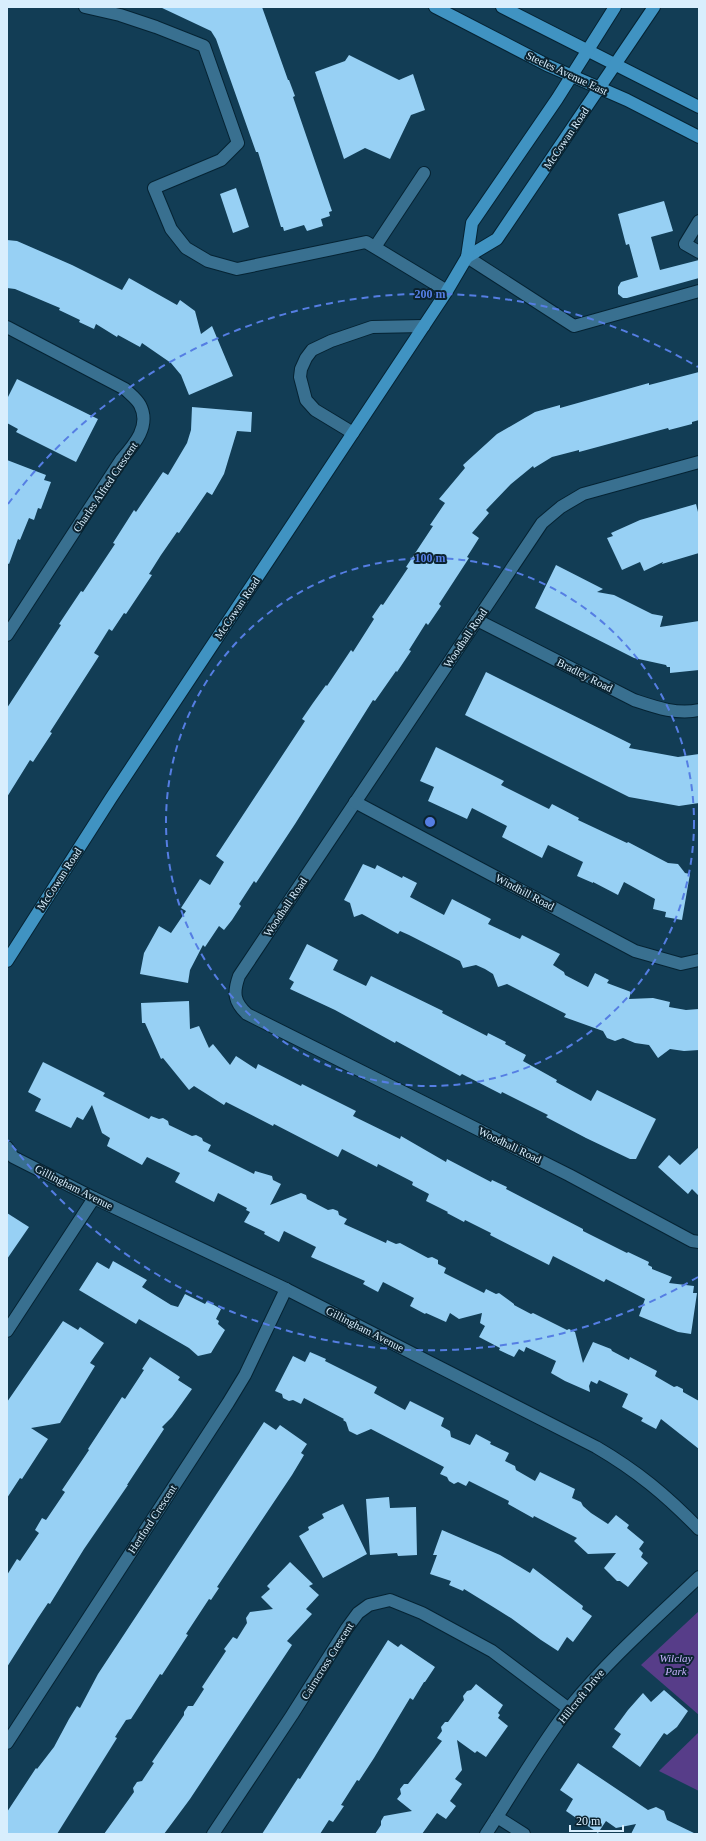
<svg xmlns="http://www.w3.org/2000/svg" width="706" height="1841" viewBox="0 0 706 1841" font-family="Georgia,serif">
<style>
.green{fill:#573d89}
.building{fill:#97d0f4}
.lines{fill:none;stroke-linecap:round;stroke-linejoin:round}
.minor-casing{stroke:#052333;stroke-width:14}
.major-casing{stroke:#052333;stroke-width:14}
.minor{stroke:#397090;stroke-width:12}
.major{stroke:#4093c2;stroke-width:12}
.ring{fill:none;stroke:#557ee3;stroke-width:2;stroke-dasharray:7 5}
.labels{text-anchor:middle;stroke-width:4;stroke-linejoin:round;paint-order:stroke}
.street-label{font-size:11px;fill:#d8eefd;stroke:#0b2330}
.park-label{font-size:11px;font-style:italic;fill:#c7b2fd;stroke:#0b2330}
.centre{fill:#557ee3;stroke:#0b2330;stroke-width:2}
.ring-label{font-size:12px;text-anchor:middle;font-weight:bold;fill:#557ee3;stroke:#0b2330;stroke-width:4;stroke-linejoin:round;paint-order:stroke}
</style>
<rect width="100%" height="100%" fill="#123d55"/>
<g class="green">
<polygon points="699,1611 699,1715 641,1665"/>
<polygon points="699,1732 699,1791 659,1771"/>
</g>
<g class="building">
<polygon points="160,7 262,7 288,80 289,80 295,96 293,97 332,211 329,212 330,216 321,219 323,226 307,231 304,225 284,231 283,227 281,227 258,152 256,152 216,39 211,31"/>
<polygon points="349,55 399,80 413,74 425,110 411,115 390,159 365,148 344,159 315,72 345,61"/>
<polygon points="236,188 249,227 233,233 220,194"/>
<polygon points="664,201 673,231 651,237 660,270 699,260 699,278 627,298 623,298 618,294 618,287 621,282 638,277 629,244 626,245 618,214"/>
<polygon points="7,240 17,241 72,265 122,290 129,278 177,305 180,300 195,311 201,334 212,326 233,376 189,395 181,375 171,363 142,343 140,347 118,335 117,337 96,324 94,329 79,322 80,320 59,310 60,308 15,289 7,288"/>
<polygon points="699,372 699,420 692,422 692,424 669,430 668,428 579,452 579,450 552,457 534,468 533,466 511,484 486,510 489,513 472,533 479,538 467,557 469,558 439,604 441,606 428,625 426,623 409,650 411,651 397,672 396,671 375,701 373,700 295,824 256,883 254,881 239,904 241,906 232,920 224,930 219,926 205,947 203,945 190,970 188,983 140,974 144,953 159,926 171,933 186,911 181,908 200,879 210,885 224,862 216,856 305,721 302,719 313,703 326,685 327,686 351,650 353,652 374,619 372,617 381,604 383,605 408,568 406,567 433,526 430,525 445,503 439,499 465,468 463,465 497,434 535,412 560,405 560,408 649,383 649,385"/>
<polygon points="17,379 98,419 76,462 16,432 18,429 7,423 7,399"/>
<polygon points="192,407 252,412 251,432 237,431 224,474 212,495 207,492 179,533 177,532 161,555 149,574 152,575 126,614 124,613 112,631 109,629 94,653 99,656 50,732 52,733 33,762 30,760 7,797 7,708 61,625 59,624 81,591 83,592 115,544 113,543 134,510 136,512 163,472 168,475 187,443 191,430"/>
<polygon points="7,460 46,475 44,480 51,482 41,509 38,508 34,520 29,518 20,540 18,539 9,564 7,563"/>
<polygon points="696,504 699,516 699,553 662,564 663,562 644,571 640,562 622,570 607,538 613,536 611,533 640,520"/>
<polygon points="556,565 603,589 597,592 614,595 652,614 663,616 660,627 699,621 699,670 670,673 670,667 667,667 666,665 634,658 535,608"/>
<polygon points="486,672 631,744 629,748 678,757 699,754 699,803 679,806 629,797 465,715"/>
<polygon points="436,747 504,781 501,785 549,809 552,804 579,818 578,820 627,843 628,842 668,863 678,864 685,873 690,874 682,920 665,917 666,912 653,909 655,899 624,882 618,895 593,882 593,883 577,876 583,862 548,845 542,858 502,837 507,826 472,808 467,819 428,801 434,787 420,781"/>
<polygon points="363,864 375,869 377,865 402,878 403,876 417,883 410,897 444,915 452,899 491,919 488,924 520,939 522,935 560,954 553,965 564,972 565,975 588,987 595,973 609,980 607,983 631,992 629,999 653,998 670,1002 669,1007 686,1010 699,1009 699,1050 684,1051 670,1049 658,1058 649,1045 635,1043 623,1038 615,1041 607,1038 603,1031 564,1017 566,1014 507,984 498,987 493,974 485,969 476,965 463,968 460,961 409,935 400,931 398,934 362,914 354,917 350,903 344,900"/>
<polygon points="307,944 338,960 333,970 366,986 371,976 443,1011 442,1013 487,1036 488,1033 506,1042 505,1044 526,1055 523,1061 557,1080 556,1082 591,1101 597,1090 656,1119 636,1159 630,1159 586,1138 546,1117 548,1115 502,1092 501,1094 462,1074 460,1076 396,1041 395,1043 335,1010 290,989 294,982 289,979"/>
<polygon points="189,1001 190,1029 199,1026 209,1048 213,1044 230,1065 236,1056 256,1069 258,1064 301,1086 302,1084 356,1111 353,1116 400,1139 401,1136 446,1162 447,1159 491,1182 492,1180 507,1187 506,1189 583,1229 583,1231 627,1253 628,1252 649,1262 648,1265 652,1267 652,1269 672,1277 669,1283 694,1286 693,1293 697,1293 691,1334 678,1332 639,1316 645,1299 606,1279 604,1282 553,1256 549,1265 490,1235 491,1233 465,1220 464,1222 447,1213 448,1212 426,1201 429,1194 412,1185 413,1182 378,1164 377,1167 342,1149 338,1157 274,1124 273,1126 226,1102 224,1105 194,1086 189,1090 163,1058 161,1059 145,1023 142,1023 141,1003"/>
<polygon points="43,1062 105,1093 103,1096 149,1119 151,1116 159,1119 163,1118 168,1121 169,1125 192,1136 196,1135 202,1138 203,1141 211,1145 208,1151 254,1174 255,1171 272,1176 273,1180 281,1184 270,1205 301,1193 306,1195 307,1199 328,1210 333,1209 338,1211 339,1215 347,1219 344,1224 386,1243 387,1240 396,1244 400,1243 428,1258 432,1257 438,1260 438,1264 446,1268 444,1273 484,1293 486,1289 496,1294 499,1293 514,1304 514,1305 531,1314 533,1313 567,1330 569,1329 575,1332 583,1363 593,1342 611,1349 612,1351 629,1360 630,1357 657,1371 655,1376 674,1387 677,1386 683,1389 683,1392 699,1401 699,1449 661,1419 656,1429 641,1421 643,1418 622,1407 628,1394 599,1380 597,1384 591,1381 589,1386 590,1392 565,1381 551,1373 556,1361 526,1347 524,1352 519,1349 514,1357 499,1350 500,1348 479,1337 485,1326 480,1323 482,1313 459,1319 450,1313 446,1322 426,1313 425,1314 410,1306 414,1298 383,1282 378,1292 363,1284 365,1281 311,1257 316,1247 284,1231 279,1242 264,1234 265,1232 244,1222 250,1212 246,1210 247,1208 218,1193 214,1202 175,1182 180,1173 147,1157 142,1165 107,1146 110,1138 102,1133 92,1105 83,1120 77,1117 71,1128 35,1111 41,1099 28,1092"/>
<polygon points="699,1147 699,1196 692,1189 688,1194 658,1167 669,1155 680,1165"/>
<polygon points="7,1213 29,1227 7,1259"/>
<polygon points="113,1261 147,1280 142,1287 171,1305 178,1307 185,1294 205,1304 207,1301 221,1309 216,1319 219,1321 218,1324 225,1330 211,1353 198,1356 189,1348 139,1319 136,1324 79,1290 97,1262 109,1269"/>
<polygon points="63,1321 78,1330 80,1327 104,1343 90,1363 95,1366 60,1423 31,1428 48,1439 22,1479 20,1478 7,1498 7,1402"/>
<polygon points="310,1352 326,1359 325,1361 377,1387 374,1393 405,1410 410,1401 444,1418 441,1426 450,1431 451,1437 470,1445 476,1434 491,1442 490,1444 509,1453 505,1461 515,1466 516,1470 535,1481 540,1472 575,1489 572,1498 581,1502 583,1506 591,1513 608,1524 616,1515 629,1525 627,1528 644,1542 639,1549 643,1553 641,1557 648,1563 628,1587 620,1581 617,1581 604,1568 616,1553 588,1554 574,1541 577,1538 534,1516 533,1518 508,1504 509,1501 469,1481 466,1486 458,1482 454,1484 449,1481 447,1477 440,1474 444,1467 371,1429 357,1435 349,1431 346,1422 343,1420 344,1419 304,1398 301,1404 293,1400 289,1401 283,1398 282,1394 275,1391 293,1356 305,1362"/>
<polygon points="150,1357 180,1377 178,1380 192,1389 172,1417 162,1427 164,1429 127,1485 128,1485 84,1549 50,1604 48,1603 38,1618 7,1667 7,1575 17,1559 20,1561 39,1533 35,1530 42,1518 46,1520 65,1492 62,1490 89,1450 88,1449 122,1397 125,1399 144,1370 142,1369"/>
<polygon points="264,1422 276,1430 280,1425 307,1444 301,1453 304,1455 292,1475 217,1587 219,1588 211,1600 209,1599 186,1634 188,1635 162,1675 160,1674 131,1719 126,1720 115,1737 117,1738 57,1834 7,1834 7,1812 36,1768 37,1769 54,1747 69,1719 77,1706 80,1708 98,1674"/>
<polygon points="389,1497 390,1508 416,1507 417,1555 398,1556 397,1553 370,1555 366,1499"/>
<polygon points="343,1504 367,1554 323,1578 299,1536 309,1530 308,1527 324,1518 322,1514"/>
<polygon points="442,1530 500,1555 530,1573 533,1568 583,1606 582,1609 592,1616 573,1642 567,1637 558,1651 541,1640 511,1618 490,1605 464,1589 463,1591 449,1585 451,1581 430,1574 437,1555 433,1555"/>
<polygon points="290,1562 313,1584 309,1586 319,1595 306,1609 312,1614 287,1641 292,1645 190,1799 164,1834 104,1834 134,1792 133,1788 137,1782 142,1781 154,1763 152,1762 184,1715 184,1712 188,1706 193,1706 204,1689 202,1687 226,1651 224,1649 233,1637 237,1639 247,1623 246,1618 250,1612 273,1609 261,1597 270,1589 267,1586"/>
<polygon points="388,1640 398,1647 401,1644 435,1667 425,1682 424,1682 413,1700 410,1698 374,1758 359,1781 357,1780 341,1805 344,1806 333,1822 329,1820 320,1834 262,1834 298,1778 300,1779"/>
<polygon points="476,1684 503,1705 498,1713 500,1715 498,1718 508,1726 486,1757 477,1751 475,1753 457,1740 462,1770 455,1779 462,1784 450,1801 456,1806 446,1819 437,1813 422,1834 375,1834 381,1825 381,1821 384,1816 412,1811 397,1799 401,1794 400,1789 404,1784 408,1784 442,1741 437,1738 442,1731 441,1727 445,1722 448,1722 464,1700 463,1696 467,1691 471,1690"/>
<polygon points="664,1690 688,1711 677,1727 667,1735 664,1733 640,1767 612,1747 621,1734 614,1729 628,1710 643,1693 651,1702"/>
<polygon points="578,1763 648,1810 656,1807 664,1811 667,1820 696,1834 631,1834 636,1824 616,1828 606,1821 598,1833 566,1811 573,1799 560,1790"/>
</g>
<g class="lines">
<defs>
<g id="minor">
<polyline points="85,7 120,15 156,27 204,46 238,143 221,160 154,188 171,229 186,248 208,261 237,269 366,242 447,291"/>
<polyline points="699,221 685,244 699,252"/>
<polyline points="375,247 424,173"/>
<polyline points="467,257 574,326 699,291"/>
<path d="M7 327 125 389C130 394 137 399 140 405 151 426 134 445 121 460L7 635"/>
<polyline points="353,433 315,410 306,400 300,377 301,369 306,358 312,350 331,341 372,327 424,326"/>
<path d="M699 462 583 494 561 507 542 523 239 976C233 993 234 1002 247 1014L569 1175 692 1241 699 1242"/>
<path d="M477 620 634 700C655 707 677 715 699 710"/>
<polyline points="355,802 635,951 681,964 699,960"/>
<path d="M7 1147 13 1157 94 1198 286 1289 596 1447C637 1471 666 1495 699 1529"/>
<polyline points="7,1331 94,1198"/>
<polyline points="7,1743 228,1403 245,1375 286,1289"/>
<polyline points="497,1817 524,1834"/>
<polyline points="213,1834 292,1715 347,1628 358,1613 369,1605 390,1600 422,1613 492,1651 569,1709"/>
<path d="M486 1834C513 1793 540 1745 570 1707 609 1659 655 1619 699 1577"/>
</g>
<g id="major">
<polyline points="435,7 547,65 627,100 699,137"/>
<polyline points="502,7 699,107"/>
<polyline points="467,257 497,239 654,7"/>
<polyline points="7,961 111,798 447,291 467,257 472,223 557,99 615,7"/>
</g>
</defs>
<use href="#minor" class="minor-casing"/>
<use href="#major" class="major-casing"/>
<use href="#minor" class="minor"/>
<use href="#major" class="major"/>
</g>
<g class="ring">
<circle cx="430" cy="822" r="264"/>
<path d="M698 1277A528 528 0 0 1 8 1140M8 504A528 528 0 0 1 698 367"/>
</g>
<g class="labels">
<g class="street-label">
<text transform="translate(567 73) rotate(25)" y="4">Steeles Avenue East</text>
<text transform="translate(566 138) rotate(-56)" y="4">McCowan Road</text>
<text transform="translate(105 487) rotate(-56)" y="4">Charles Alfred Crescent</text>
<text transform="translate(237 608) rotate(-56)" y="4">McCowan Road</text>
<text transform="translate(465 638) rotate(-56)" y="4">Woodhall Road</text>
<text transform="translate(585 675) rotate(27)" y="4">Bradley Road</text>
<text transform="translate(59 879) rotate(-57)" y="4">McCowan Road</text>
<text transform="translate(525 892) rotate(28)" y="4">Windhill Road</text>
<text transform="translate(285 907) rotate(-56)" y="4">Woodhall Road</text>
<text transform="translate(510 1145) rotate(26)" y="4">Woodhall Road</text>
<text transform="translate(74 1187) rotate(27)" y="4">Gillingham Avenue</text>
<text transform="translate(365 1329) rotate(27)" y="4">Gillingham Avenue</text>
<text transform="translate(152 1519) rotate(-57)" y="4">Hertford Crescent</text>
<text transform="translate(327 1661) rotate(-58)" y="4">Cairncross Crescent</text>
<text transform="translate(581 1696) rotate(-51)" y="4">Hillcroft Drive</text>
</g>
<g class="park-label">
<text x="676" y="1662">Wilclay<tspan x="676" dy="13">Park</tspan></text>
</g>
</g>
<circle cx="430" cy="822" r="6" class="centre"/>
<g class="ring-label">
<text x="430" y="298">200 m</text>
<text x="430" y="562">100 m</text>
</g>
<rect width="706" height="1841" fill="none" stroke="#d8eefd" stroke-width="16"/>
<path d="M570 1825v6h53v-6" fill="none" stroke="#d8eefd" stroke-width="2"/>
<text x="576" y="1825" font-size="12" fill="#d8eefd" stroke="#0b2330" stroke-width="3" paint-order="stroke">20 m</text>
</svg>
